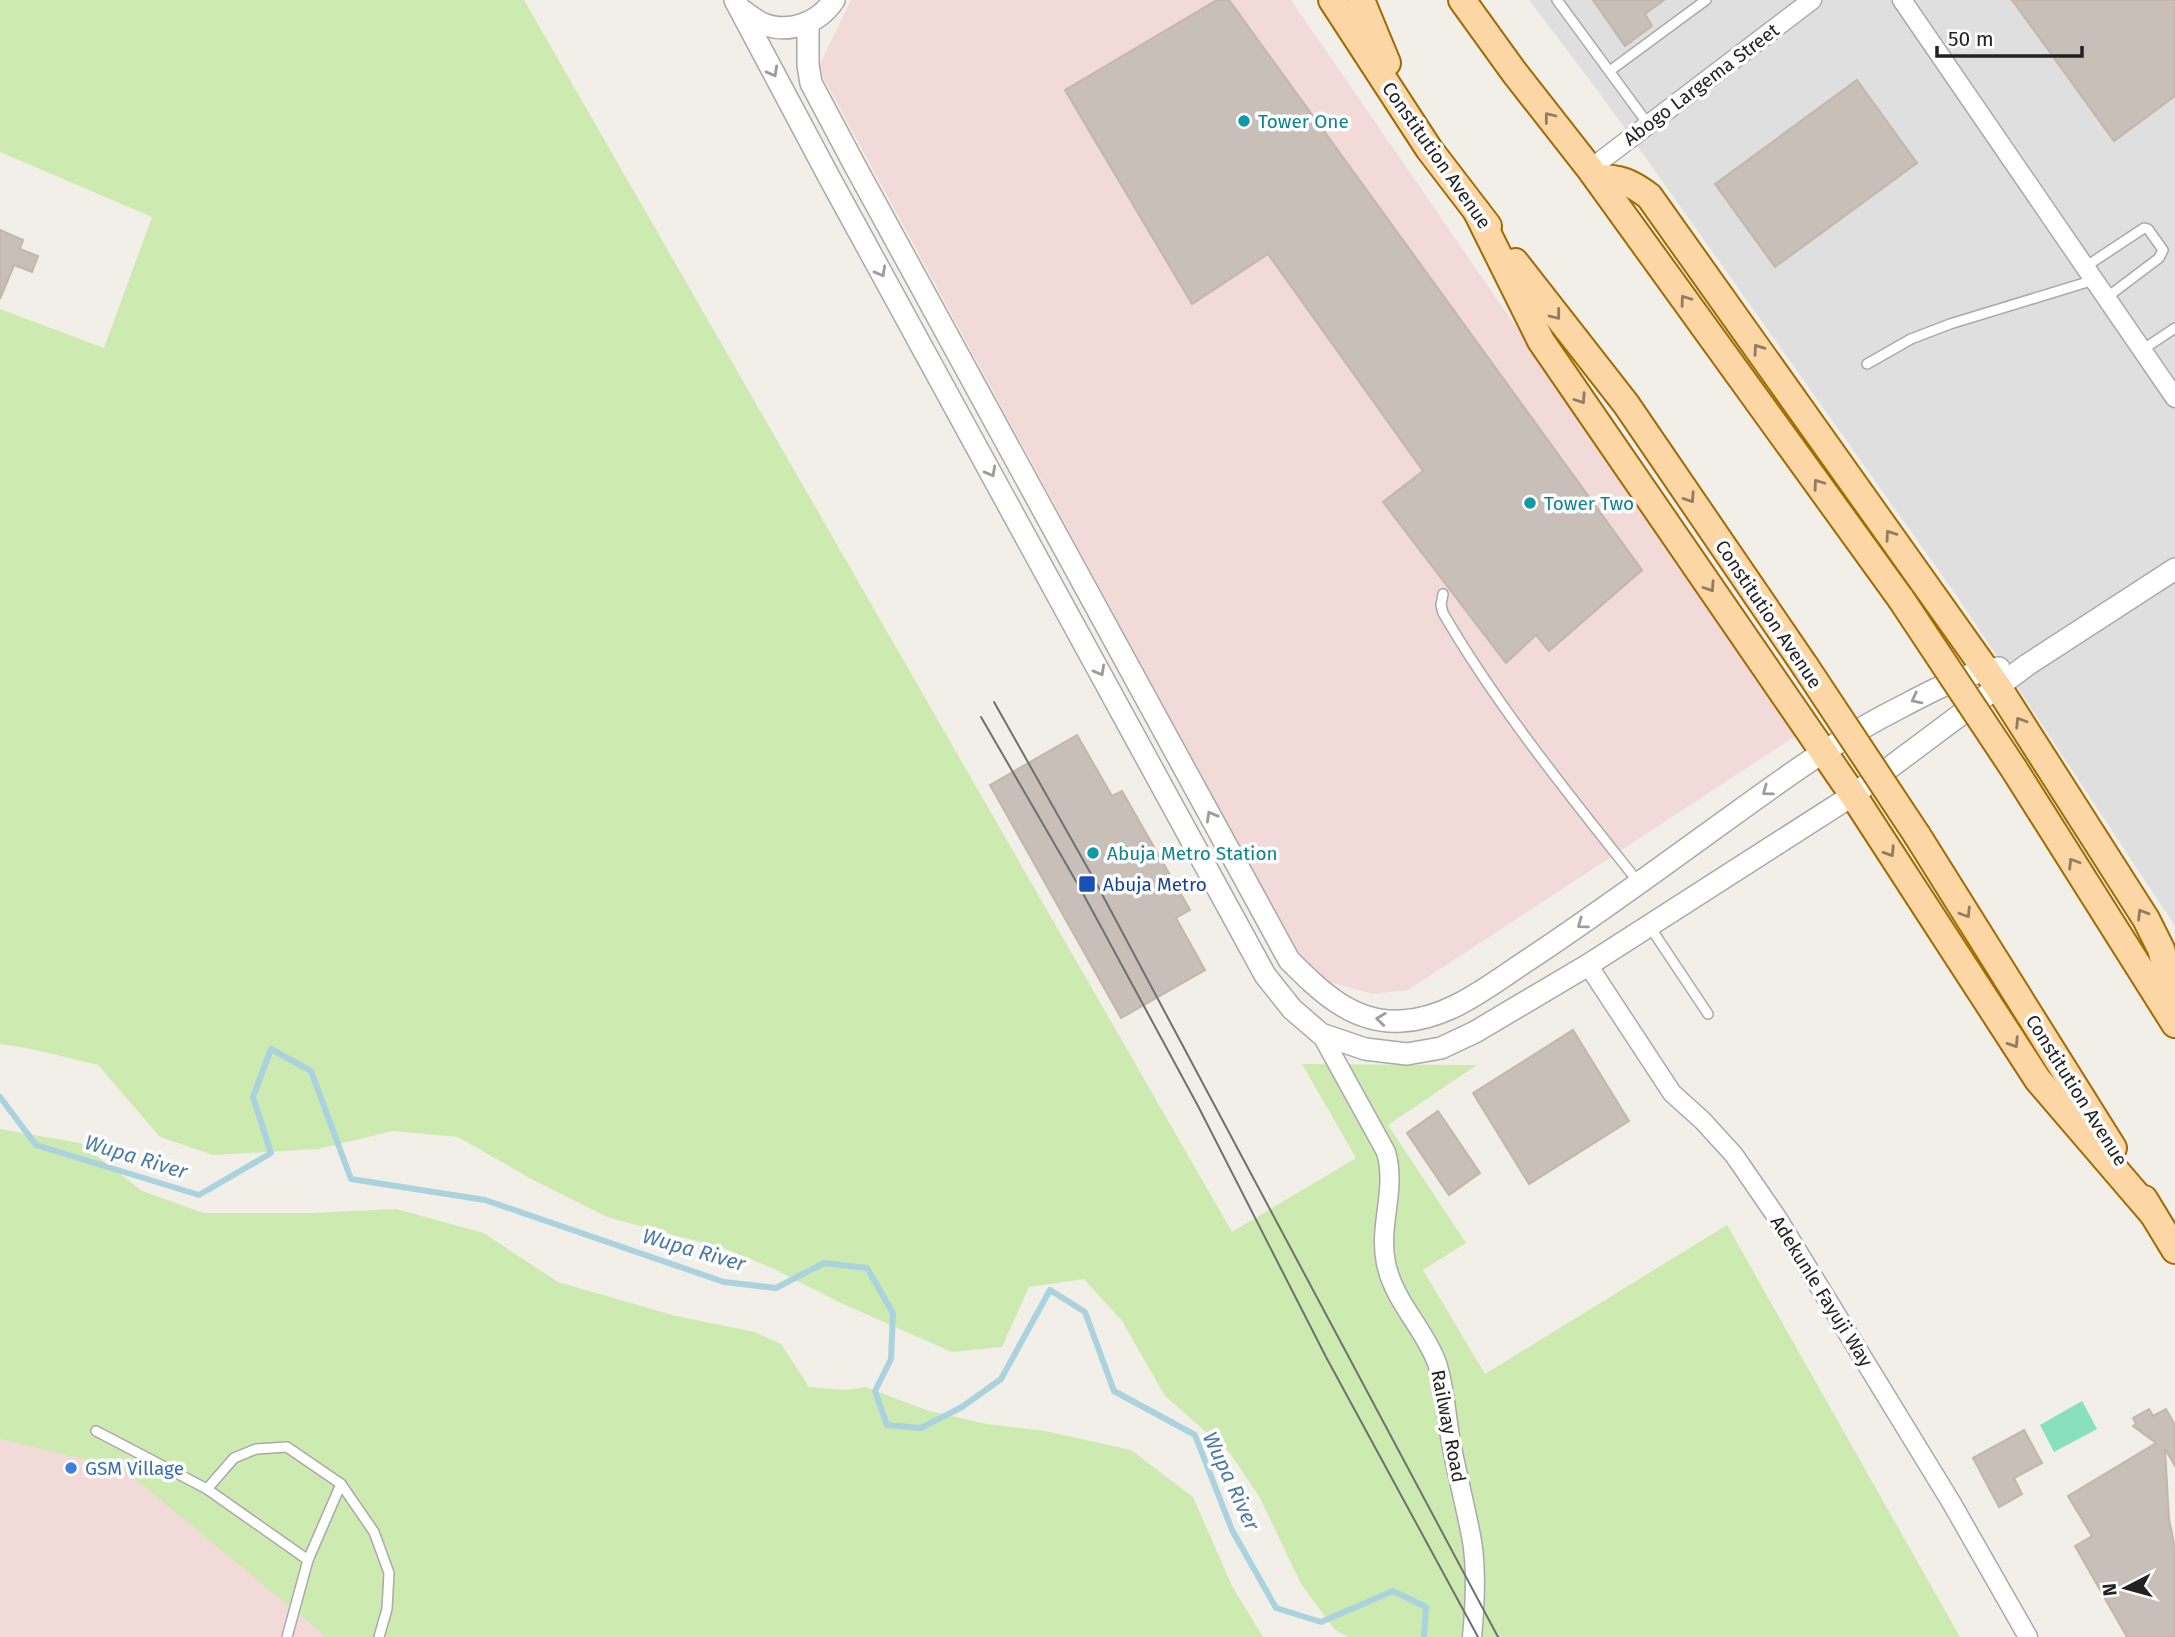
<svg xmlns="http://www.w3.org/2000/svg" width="2175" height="1637" viewBox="0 0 2175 1637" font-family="'Fira Sans',sans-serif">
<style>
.residential{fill:#e0dfdf}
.commercial{fill:#f2dad9}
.grass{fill:#cdebb0}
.pitch{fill:#88e0be}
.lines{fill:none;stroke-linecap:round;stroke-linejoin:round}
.stream{stroke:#aad3df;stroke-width:6}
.building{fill:#c7bfb8;stroke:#c4b6ab;stroke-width:2}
.service-casing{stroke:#a9a9a9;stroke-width:12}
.minor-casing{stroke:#a9a9a9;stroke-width:21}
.tertiary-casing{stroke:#a9a9a9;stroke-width:24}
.primary-casing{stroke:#a06b00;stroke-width:30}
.service{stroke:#fff;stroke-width:9}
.minor{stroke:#fff;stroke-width:18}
.tertiary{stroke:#fff;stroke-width:21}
.primary{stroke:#fcd6a4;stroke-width:26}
.tram{stroke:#707070;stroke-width:2}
.primary-bridge-casing{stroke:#a06b00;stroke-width:30;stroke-linecap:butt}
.primary-bridge{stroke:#fcd6a4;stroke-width:26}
.oneway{stroke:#9c9c9c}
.oneway2{stroke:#8f7c63}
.culture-dot{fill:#0f9aa8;stroke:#fff;stroke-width:2.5}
.transit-dot{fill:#1a4fb4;stroke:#fff;stroke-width:2.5}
.shop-dot{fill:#3f7fe0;stroke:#fff;stroke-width:2.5}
.labels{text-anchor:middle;stroke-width:7;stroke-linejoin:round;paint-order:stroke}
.street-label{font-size:19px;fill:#222;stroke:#fff}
.culture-label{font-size:19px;fill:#0d838f;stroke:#fff;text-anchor:start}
.transit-label{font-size:19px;fill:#164399;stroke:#fff;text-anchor:start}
.shop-label{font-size:19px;fill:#366cbe;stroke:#fff;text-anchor:start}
.water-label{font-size:21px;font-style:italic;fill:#4a7aab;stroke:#fff}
</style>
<rect width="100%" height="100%" fill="#f2efe9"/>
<polygon class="residential" points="1529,0 2175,0 2175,926 1961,602 1599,92"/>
<g class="commercial">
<polygon points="851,0 1291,0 1797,735 1408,990 1373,994 1329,982 1298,954 818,68"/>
<polygon points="0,1351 339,1637 0,1637"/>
</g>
<g class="grass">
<polygon points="0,0 524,0 1232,1232 1356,1158 1302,1064 1477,1065 1388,1125 1466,1243 1423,1270 1485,1374 1727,1225 1960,1637 1348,1637 1335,1630 1301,1584 1259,1496 1229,1452 1165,1396 1122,1321 1084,1279 1029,1287 1002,1347 952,1352 843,1304 772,1268 726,1249 607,1217 533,1180 458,1137 393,1131 318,1149 213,1155 160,1137 98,1065 27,1048 0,1044 0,309 104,348 152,217 0,152"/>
<polygon points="0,1129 80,1143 142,1191 204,1213 309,1213 396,1209 484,1233 558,1282 676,1316 755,1332 781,1344 809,1387 846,1390 865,1387 929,1411 987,1424 1045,1431 1131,1450 1193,1497 1232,1586 1263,1637 324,1637 324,1635 122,1468 0,1439"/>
</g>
<polygon class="pitch" points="2082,1401 2097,1429 2054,1452 2040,1425"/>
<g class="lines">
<polyline class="stream" points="0,1097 36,1145 199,1195 271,1153 253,1097 271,1049 311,1071 351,1179 485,1200 724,1282 776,1288 824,1263 867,1268 893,1313 891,1359 875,1391 887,1425 921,1428 962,1407 1001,1379 1050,1290 1085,1312 1114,1391 1195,1435 1232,1530 1276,1608 1321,1622 1393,1591 1426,1607 1424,1637"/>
</g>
<g class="building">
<polygon points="1217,0 1229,0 1642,570 1549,651 1536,635 1506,663 1383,502 1423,471 1268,254 1192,304 1065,90"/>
<polygon points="1593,0 1664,0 1645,14 1652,26 1625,46"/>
<polygon points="2012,0 2175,0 2175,96 2114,141"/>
<polygon points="1857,80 1917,163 1775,267 1715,184"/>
<polygon points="0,230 23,240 20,249 38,256 32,272 14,265 0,299"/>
<polygon points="1077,735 1112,796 1122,791 1190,910 1176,918 1205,970 1121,1018 990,785"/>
<polygon points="1573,1030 1629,1121 1529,1184 1473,1093"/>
<polygon points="1438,1111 1480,1173 1449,1195 1407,1133"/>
<polygon points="2149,1409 2153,1416 2166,1409 2175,1425 2175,1466 2165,1449 2169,1519 2175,1548 2175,1637 2127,1637 2075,1546 2092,1536 2068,1496 2156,1443 2133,1426 2136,1424 2133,1418"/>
<polygon points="2024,1430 2042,1463 2014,1478 2022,1494 1999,1507 1973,1458"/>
</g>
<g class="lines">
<defs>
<g id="service">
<polyline points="1557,0 1648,124"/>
<polyline points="1611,70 1706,0"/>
<polyline points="2085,267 2144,228 2148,229 2163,250 2159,258 2106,298"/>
<polyline points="2142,350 2175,328"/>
<polyline points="1867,364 1911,339 1950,324 2094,280"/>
<path d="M1443 594 1441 605 1443 613C1499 709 1570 796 1639 883"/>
<polyline points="1650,927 1708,1014"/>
<polyline points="96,1431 207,1489 308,1560"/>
<polyline points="207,1489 234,1458 256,1449 287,1447 341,1484 374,1532 389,1573 387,1609 379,1637"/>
<polyline points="287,1637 308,1560 341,1484"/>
</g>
<g id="minor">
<polyline points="1902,0 2175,398"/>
<polyline points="1590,169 1812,0"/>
<polyline points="1588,965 1672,1093 1703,1121 1734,1155 1776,1216 1951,1502 2028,1637"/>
<path d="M1321 1034 1386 1152C1397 1190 1378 1226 1386 1263 1393 1300 1424 1328 1437 1363 1445 1388 1446 1416 1451 1442 1457 1475 1466 1508 1472 1541 1477 1572 1475 1606 1472 1637"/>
</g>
<g id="tertiary">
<polyline points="735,0 829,177 1265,975 1292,1009 1321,1034 1365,1049 1407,1054 1441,1048 1475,1032 1588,965 1853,795 2027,665 2175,569"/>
<path d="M743 11C749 15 755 20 761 23 788 35 819 23 834 0"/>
<path d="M808 23V65L811 83 854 164 1289 960C1320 991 1353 1024 1401 1021 1449 1019 1490 985 1528 960 1598 914 1665 864 1732 816 1787 776 1841 737 1901 707 1932 691 1964 673 1999 668"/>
</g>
<g id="primary">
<polyline points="1332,0 1429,149 1488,226"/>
<polyline points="1361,0 1387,63"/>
<polyline points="1462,0 1514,72 1590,169 1901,599"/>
<path d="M1597 178C1620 178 1630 182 1649 196L1998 687 2146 919 2161 949 2175 1000"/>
<polyline points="1477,212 1541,341 1853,795 2038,1080 2153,1214"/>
<polyline points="1515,262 1626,404 1805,666"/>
<polyline points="2014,769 2175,1024"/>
<polyline points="1917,835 2113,1148"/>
<polyline points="2144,1199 2175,1250"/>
</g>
</defs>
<use href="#service" class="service-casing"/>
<use href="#minor" class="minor-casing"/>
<use href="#tertiary" class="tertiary-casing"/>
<use href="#primary" class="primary-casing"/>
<use href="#service" class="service"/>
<use href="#minor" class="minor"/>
<use href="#tertiary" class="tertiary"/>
<use href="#primary" class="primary"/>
<g class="tram">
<polyline points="994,702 1095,881 1498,1637"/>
<polyline points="981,717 1080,888 1198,1106 1326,1357 1478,1637"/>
</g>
<defs>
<g id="primary-bridge">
<polyline points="1901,599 2014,769"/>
<polyline points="1805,666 1917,835"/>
</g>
</defs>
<use href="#primary-bridge" class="primary-bridge-casing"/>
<use href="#primary-bridge" class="primary-bridge"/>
</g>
<defs><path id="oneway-chevron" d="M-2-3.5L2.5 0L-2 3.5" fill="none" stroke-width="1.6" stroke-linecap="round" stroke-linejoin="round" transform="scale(1.75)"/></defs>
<g class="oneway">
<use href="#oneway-chevron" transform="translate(773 72) rotate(61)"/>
<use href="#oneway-chevron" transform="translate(881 272) rotate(61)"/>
<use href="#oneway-chevron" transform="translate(991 472) rotate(61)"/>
<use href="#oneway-chevron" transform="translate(1100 671) rotate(61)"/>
<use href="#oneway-chevron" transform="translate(1916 699) rotate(153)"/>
<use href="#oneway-chevron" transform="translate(1767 791) rotate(144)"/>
<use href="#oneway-chevron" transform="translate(1211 816) rotate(-119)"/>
<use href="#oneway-chevron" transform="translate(1582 924) rotate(144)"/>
<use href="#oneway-chevron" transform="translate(1381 1019) rotate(-173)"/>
</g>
<g class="oneway2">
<use href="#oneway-chevron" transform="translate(1549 117) rotate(-128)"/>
<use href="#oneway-chevron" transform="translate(1685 300) rotate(-126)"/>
<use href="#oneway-chevron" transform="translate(1556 315) rotate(52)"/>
<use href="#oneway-chevron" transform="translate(1758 349) rotate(-125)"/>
<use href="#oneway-chevron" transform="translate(1581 399) rotate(56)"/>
<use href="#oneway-chevron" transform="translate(1818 484) rotate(-126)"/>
<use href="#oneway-chevron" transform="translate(1690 498) rotate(56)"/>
<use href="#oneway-chevron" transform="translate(1890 535) rotate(-125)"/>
<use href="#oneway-chevron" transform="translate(1710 587) rotate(56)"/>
<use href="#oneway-chevron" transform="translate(2020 722) rotate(-122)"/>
<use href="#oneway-chevron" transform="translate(1890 852) rotate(57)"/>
<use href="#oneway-chevron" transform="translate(2073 863) rotate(-122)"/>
<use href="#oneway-chevron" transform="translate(1966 913) rotate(58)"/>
<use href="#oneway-chevron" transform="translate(2142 914) rotate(-121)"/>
<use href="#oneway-chevron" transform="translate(2014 1043) rotate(57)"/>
</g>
<g class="culture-dot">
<circle cx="1244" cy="121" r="7"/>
<circle cx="1530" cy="503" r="7"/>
<circle cx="1093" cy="853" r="7"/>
</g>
<rect class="transit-dot" x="1078" y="875" width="18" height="18" rx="3.5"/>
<circle class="shop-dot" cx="71" cy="1468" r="7"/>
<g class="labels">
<g class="street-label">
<text transform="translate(1701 84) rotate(-37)" y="7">Abogo Largema Street</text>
<text transform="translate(1437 155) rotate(55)" y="7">Constitution Avenue</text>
<text transform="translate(1769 614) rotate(56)" y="7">Constitution Avenue</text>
<text transform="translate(2077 1090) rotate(58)" y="7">Constitution Avenue</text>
<text transform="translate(1822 1291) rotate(58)" y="7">Adekunle Fayuji Way</text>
<text transform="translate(1449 1426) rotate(79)" y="7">Railway Road</text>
</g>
<g class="culture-label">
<text x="1258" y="128">Tower One</text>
<text x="1544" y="510">Tower Two</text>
<text x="1107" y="860">Abuja Metro Station</text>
</g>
<g class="transit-label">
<text x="1103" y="891">Abuja Metro</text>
</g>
<g class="shop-label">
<text x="85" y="1475">GSM Village</text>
</g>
<g class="water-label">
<text transform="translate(136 1157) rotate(17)" y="7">Wupa River</text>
<text transform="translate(694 1250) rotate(16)" y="7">Wupa River</text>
<text transform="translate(1231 1481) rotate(65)" y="7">Wupa River</text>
</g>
</g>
<g transform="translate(2126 1588) rotate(264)" stroke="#ffffff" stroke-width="5" paint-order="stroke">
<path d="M0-5L12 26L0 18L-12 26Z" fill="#222222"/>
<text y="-10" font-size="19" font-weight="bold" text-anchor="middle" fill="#222222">N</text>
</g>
<path d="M1937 46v10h145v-10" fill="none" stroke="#222222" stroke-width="3.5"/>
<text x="1948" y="46" font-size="21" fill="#222222" stroke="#ffffff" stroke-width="5" paint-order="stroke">50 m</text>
</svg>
